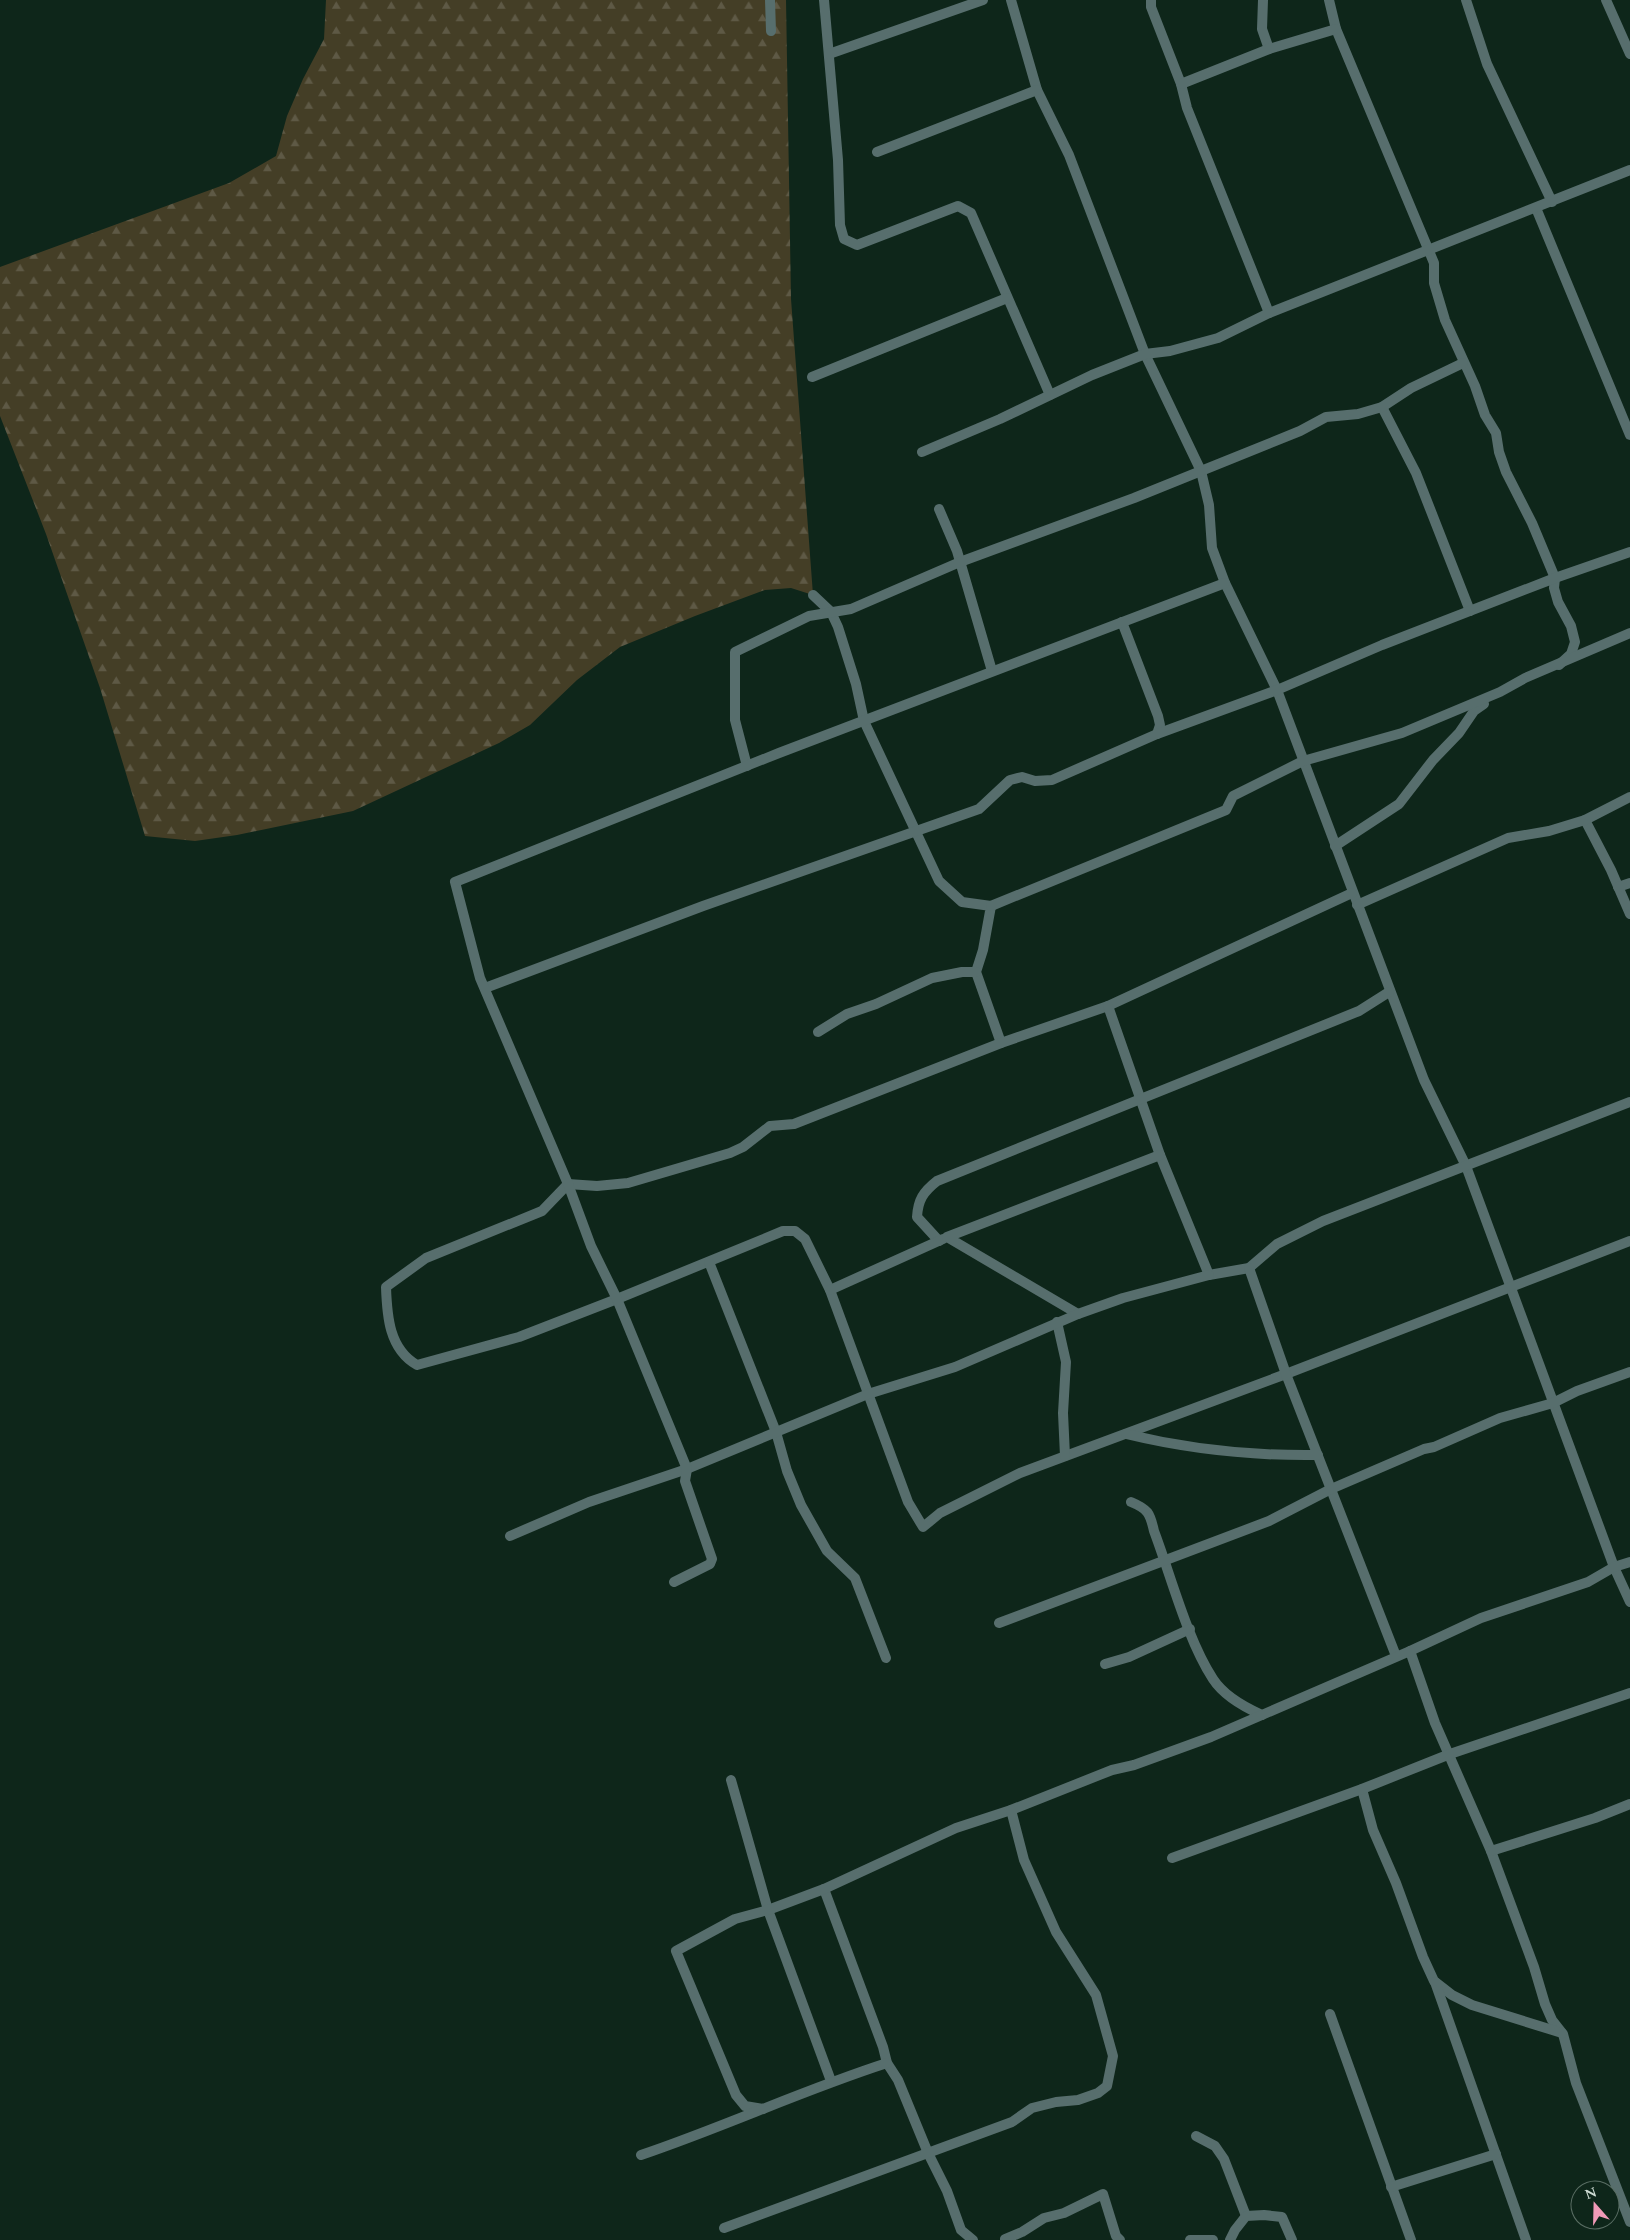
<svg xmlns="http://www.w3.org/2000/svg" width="1630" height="2240" viewBox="0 0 1630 2240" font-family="Spectral,serif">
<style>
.forest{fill:url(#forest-firs)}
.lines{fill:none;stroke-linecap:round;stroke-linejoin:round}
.minor{stroke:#576e6d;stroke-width:10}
</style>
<defs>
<pattern id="forest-firs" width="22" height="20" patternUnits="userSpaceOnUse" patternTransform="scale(1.25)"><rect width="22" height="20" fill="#443e26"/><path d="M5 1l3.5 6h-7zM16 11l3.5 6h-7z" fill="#5e5945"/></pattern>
</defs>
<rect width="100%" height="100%" fill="#0e261a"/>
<polygon class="forest" points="326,0 786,0 791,299 813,595 791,588 765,590 695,616 620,647 577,680 530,725 499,743 353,811 237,835 195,841 145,836 100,688 46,534 0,416 0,267 229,183 276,156 287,116 303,79 324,39"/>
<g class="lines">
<g class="minor">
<polyline points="770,0 771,31"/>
<polyline points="824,0 838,160 840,225 844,239 857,245 958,206 971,213 1050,395"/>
<polyline points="1011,0 1037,90 1069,155 1145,354 1201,471 1209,505 1212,548 1225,583 1277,690 1424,1080 1466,1166 1614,1567 1630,1602"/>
<polyline points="1151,0 1151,7 1181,84 1187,108 1269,313"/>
<polyline points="1263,0 1262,29 1269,49"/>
<polyline points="1329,0 1336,29 1434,263 1434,283 1445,320 1475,386 1485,415 1496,433 1499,452 1506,472 1532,523 1555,578 1554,588 1558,602 1571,626 1575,642 1571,654 1559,665"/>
<polyline points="1466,0 1487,64 1552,202"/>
<polyline points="1606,0 1630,54"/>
<polyline points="829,54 983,0"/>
<polyline points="1181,84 1269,49 1336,29"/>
<polyline points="877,152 1037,90"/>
<polyline points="1536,208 1630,435"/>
<polyline points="812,377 1007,298"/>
<polyline points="1382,407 1416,473 1470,611"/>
<polyline points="922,452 1000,419 1092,375 1145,354 1170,351 1218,338 1269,313 1630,170"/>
<polyline points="939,509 957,551 992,671"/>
<polyline points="813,595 831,612 838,627 856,684 864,721 939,881 962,902 991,906 983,950 976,972 1001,1043"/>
<polyline points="1122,622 1158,716 1160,725 1157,734"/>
<polyline points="747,766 735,720 735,652 809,616 851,609 960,562 1134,498 1300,431 1326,417 1358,414 1382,407 1411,388 1463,363"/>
<polyline points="1585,820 1611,870 1630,914"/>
<polyline points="1335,846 1399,804 1433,760 1459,733 1474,711 1484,704"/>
<polyline points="1618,887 1630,883"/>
<path d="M1352 893 1108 1006 1001 1043 794 1124 770 1126 743 1147 730 1153 628 1183 597 1186 568 1184 542 1211 426 1258 386 1287C387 1316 389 1349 417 1365L519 1337 617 1299 783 1231H795L805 1239 830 1290 908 1502 923 1527 940 1513 1020 1473 1286 1374 1630 1241"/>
<polyline points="1357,905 1508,838 1549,831 1585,820 1630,797"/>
<polyline points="991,906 1226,810 1233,796 1303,761 1402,733 1500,692 1525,678 1630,633"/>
<polyline points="485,988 703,906 979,809 1010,780 1022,777 1035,781 1052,780 1157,734 1277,690 1382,645 1555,578 1630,552"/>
<polyline points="1108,1006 1160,1155 1209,1275 1249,1268 1277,1244 1323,1221 1630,1102"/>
<polyline points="818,1032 847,1014 876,1004 932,978 962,972 976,972"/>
<path d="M939 1241 917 1217C918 1200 923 1192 937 1181L1359 1011 1389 992"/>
<polyline points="709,1262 776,1432 787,1471 801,1505 827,1551 855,1578 886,1658"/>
<polyline points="1249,1268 1286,1374 1396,1656"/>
<polyline points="830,1290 943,1239"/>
<polyline points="1078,1314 947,1237 1160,1155"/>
<polyline points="1057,1322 1066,1362 1063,1413 1065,1456"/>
<path d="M1126 1434C1188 1449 1254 1456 1318 1455"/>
<path d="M1131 1502C1148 1509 1150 1513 1154 1531 1171 1576 1187 1639 1213 1679 1224 1696 1244 1707 1262 1715"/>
<polyline points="510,1536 589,1502 687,1469 868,1394 955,1367 1078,1314 1123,1298 1209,1275"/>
<polyline points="674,1582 710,1564 712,1559 685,1481 687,1469 617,1299 591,1246 568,1184 480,978 455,882 779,753 1225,583"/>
<polyline points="999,1623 1269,1521 1331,1489 1424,1449 1434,1447 1500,1418 1553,1403 1577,1391 1630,1372"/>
<polyline points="1410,1651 1435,1723 1491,1851 1534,1967 1545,2004 1552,2020 1563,2034 1576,2083 1630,2222"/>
<polyline points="1105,1664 1129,1657 1190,1629"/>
<polyline points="731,1780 768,1910 831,2081"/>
<polyline points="1362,1789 1373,1830 1396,1883 1423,1957 1434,1981 1452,1995 1472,2005 1562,2033"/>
<polyline points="1491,1851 1595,1818 1630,1804"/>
<polyline points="1172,1858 1362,1789 1450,1754 1630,1693"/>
<polyline points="824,1889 883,2047 887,2063 898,2080 928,2153 947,2191 961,2230 973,2240"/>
<polyline points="1435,1982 1526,2240"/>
<polyline points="1330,2014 1411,2240"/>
<polyline points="763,2109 745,2106 736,2095 676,1951 735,1919 768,1910 824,1889 956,1828 1011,1810 1112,1770 1134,1765 1211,1737 1410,1651 1481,1618 1588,1582 1614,1567 1630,1562"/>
<polyline points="1196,2136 1215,2146 1224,2159 1246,2216"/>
<path d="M641 2155C724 2127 803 2090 887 2063"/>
<polyline points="1391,2187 1496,2154"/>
<polyline points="724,2228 1012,2122 1032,2108 1056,2102 1078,2100 1098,2093 1107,2086 1113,2056 1096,1995 1056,1932 1024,1860 1011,1810"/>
<polyline points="1005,2239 1022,2232 1044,2218 1064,2213 1103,2194 1116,2236 1120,2240"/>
<polyline points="1190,2240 1213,2240"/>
<polyline points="1230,2240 1235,2230 1246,2216 1264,2215 1282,2217 1292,2240"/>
</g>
</g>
<g transform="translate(1595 2205) rotate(340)"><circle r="24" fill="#0e261a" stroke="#5a6e64"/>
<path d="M0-4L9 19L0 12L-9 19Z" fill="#f09ab7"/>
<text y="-8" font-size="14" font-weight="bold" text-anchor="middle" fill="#cddbd3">N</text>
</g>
</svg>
